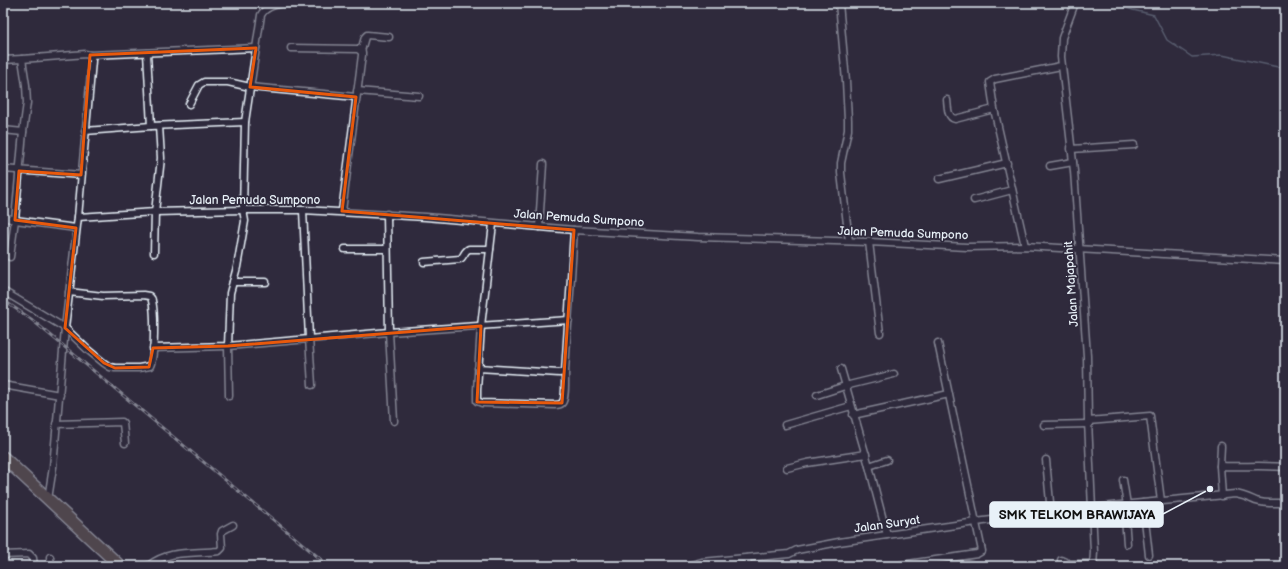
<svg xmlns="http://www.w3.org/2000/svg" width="1288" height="569" viewBox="0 0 1288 569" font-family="'Balsamiq Sans',sans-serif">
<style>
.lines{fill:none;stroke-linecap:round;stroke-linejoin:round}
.stream{stroke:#8a9bab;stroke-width:1.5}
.street-casing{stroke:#e8f1f8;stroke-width:9}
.highway-casing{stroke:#e8f1f8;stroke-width:14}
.street{stroke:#2f2a3d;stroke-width:6}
.highway{stroke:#776864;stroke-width:11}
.rail-casing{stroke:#e8f1f8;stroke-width:3}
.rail{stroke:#2f2a3d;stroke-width:1.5;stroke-dasharray:4.5;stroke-linecap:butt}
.marked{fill:none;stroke:#e8590c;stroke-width:3;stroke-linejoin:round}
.labels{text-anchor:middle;stroke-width:3.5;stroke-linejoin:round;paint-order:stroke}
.street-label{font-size:12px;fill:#e8f1f8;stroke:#2f2a3d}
.leader{fill:none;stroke:#e8f1f8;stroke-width:1.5}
.callout-dot{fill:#e8f1f8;stroke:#2f2a3d;stroke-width:1.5}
.callout{fill:#e8f1f8;stroke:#e8f1f8;stroke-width:1.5}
.callout-label{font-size:13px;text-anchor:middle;font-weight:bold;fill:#111}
</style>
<rect width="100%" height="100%" fill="#2f2a3d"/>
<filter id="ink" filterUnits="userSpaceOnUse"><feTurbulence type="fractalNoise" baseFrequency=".025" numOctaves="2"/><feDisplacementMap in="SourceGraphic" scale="8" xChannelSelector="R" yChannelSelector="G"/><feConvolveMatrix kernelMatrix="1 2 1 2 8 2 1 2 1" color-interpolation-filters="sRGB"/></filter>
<g filter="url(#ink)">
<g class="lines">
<polyline class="stream" points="1111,3 1133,10 1154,15 1167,40 1192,57 1222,55 1278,67 1285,66"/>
<defs>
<g id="street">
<polyline points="839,3 846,81 848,120 848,130 841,163 841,173 849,241"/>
<polyline points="1075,3 1062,38 1061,57 1074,171 1087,356 1088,421 1094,552 1093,566"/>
<polyline points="291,48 358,49 362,52 362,55 342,211"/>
<polyline points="361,51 365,37 367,35 389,37"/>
<polyline points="147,53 151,126"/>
<polyline points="90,55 256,48"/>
<polyline points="3,60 22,59"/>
<polyline points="357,91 419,96"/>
<path d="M947 100C948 107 947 117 955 119L994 109"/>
<polyline points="189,104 199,85 204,82 228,82 250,87 356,97"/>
<polyline points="3,130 23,132"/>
<polyline points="85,131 151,126 245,122"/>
<polyline points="1285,140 1285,149"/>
<polyline points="1071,149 1134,145"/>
<polyline points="1050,166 1073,162"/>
<polyline points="3,169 81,175"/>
<polyline points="939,179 1007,163"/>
<polyline points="974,200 1012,190"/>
<polyline points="303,210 309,338 312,385"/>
<polyline points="387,214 389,332 394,421"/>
<polyline points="3,217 15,220 76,228"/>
<polyline points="78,217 155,212 243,210 303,210 426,217 574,230 698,237 869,242 967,247 1025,246 1285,261"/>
<path d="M493 224 481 326 477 390V401L482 403 555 405C557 405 560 405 562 403 566 399 565 379 565 372"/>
<polyline points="539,227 543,164"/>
<polyline points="869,242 880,333"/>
<polyline points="1025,246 994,109 990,82 995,79 1061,66"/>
<polyline points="345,249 387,249"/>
<polyline points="154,253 155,212 161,158 159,126"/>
<polyline points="10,257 15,220 23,132 27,103 26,85 22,59 86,54 90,55 92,61 78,217 65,328 53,467 48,499"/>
<path d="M424 262 460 259C464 257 464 251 469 249H490"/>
<polyline points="233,282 266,282"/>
<path d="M3 291 65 328 88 350 104 363 110 367 115 368H139L150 366C155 357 155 312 152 301 152 298 151 298 149 296L143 295 103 296 69 292"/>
<polyline points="153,348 228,346 389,332 569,320"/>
<polyline points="478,368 559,373 565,372 574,230"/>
<polyline points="841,369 869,466 887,535"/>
<polyline points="3,385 60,395"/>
<polyline points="817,395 845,386 894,374"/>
<path d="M229 396 228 346 230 293 237 267 245 221 243 210 245 122 261 15C266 6 276 5 285 3"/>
<polyline points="853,415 949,394"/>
<polyline points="1088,421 1150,416 1161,501"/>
<polyline points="56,424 122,422 123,423 125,443"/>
<polyline points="785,425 851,406"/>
<polyline points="1044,425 1089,424"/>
<polyline points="1221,446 1220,466 1222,496"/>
<polyline points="1046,460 1051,513"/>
<polyline points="869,466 887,460"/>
<path d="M1220 466C1242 467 1263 465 1285 467"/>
<polyline points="787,468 807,463 866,454"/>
<polyline points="1123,480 1127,505"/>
<polyline points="1143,503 1149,555"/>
<polyline points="1124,505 1127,544"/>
<polyline points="3,555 29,554 33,558 34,566"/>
<polyline points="50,557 51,566"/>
<polyline points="747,558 748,566"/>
<polyline points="1061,560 1070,564 1093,564"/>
<polyline points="901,565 977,554 982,551 938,343"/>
<path d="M148 566C170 549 193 554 219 551L222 548 221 534 222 531 233 525"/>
<path d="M687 566 702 562 789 554 797 550 839 542 976 522 1070 510 1235 494C1243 495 1249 498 1256 501 1265 504 1276 503 1285 503"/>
</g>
<polyline id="highway" points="3,457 120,566"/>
</defs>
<use href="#street" class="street-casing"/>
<use href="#highway" class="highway-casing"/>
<use href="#street" class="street"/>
<use href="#highway" class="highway"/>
<defs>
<polyline id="rail" points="3,300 31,319 329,566"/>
</defs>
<use href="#rail" class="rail-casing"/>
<use href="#rail" class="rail"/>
</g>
</g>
<path d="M0 0H1288V569H0ZM256 48 250 87 356 97 342 211 574 230 562 403 477 402 481 326 228 346 153 348 149 367 115 368 104 363 65 328 76 228 15 220 19 171 81 175 90 55Z" fill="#2f2a3d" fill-opacity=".55" fill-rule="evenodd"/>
<path class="marked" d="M256 48 250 87 356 97 342 211 574 230 562 403 477 402 481 326 228 346 153 348 149 367 115 368 104 363 65 328 76 228 15 220 19 171 81 175 90 55Z"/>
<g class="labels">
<g class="street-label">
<text x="255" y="204">Jalan Pemuda Sumpono</text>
<text transform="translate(579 218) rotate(4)" y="4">Jalan Pemuda Sumpono</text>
<text transform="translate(903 233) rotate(2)" y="4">Jalan Pemuda Sumpono</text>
<text transform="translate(1071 284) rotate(-94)" y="4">Jalan Majapahit</text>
<text transform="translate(887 524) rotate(-8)" y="4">Jalan Suryat</text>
</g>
</g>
<path class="leader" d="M1210 489L1163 514"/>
<circle class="callout-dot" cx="1210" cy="489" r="4"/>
<rect class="callout" x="990" y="502" width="173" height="25" rx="4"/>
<g class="callout-label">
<text x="1077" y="519">SMK TELKOM BRAWIJAYA</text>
</g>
<rect width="1288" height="569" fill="none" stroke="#2f2a3d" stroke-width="16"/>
<rect x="8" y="8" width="1272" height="553" fill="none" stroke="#e8f1f8" stroke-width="1.5" filter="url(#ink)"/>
</svg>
